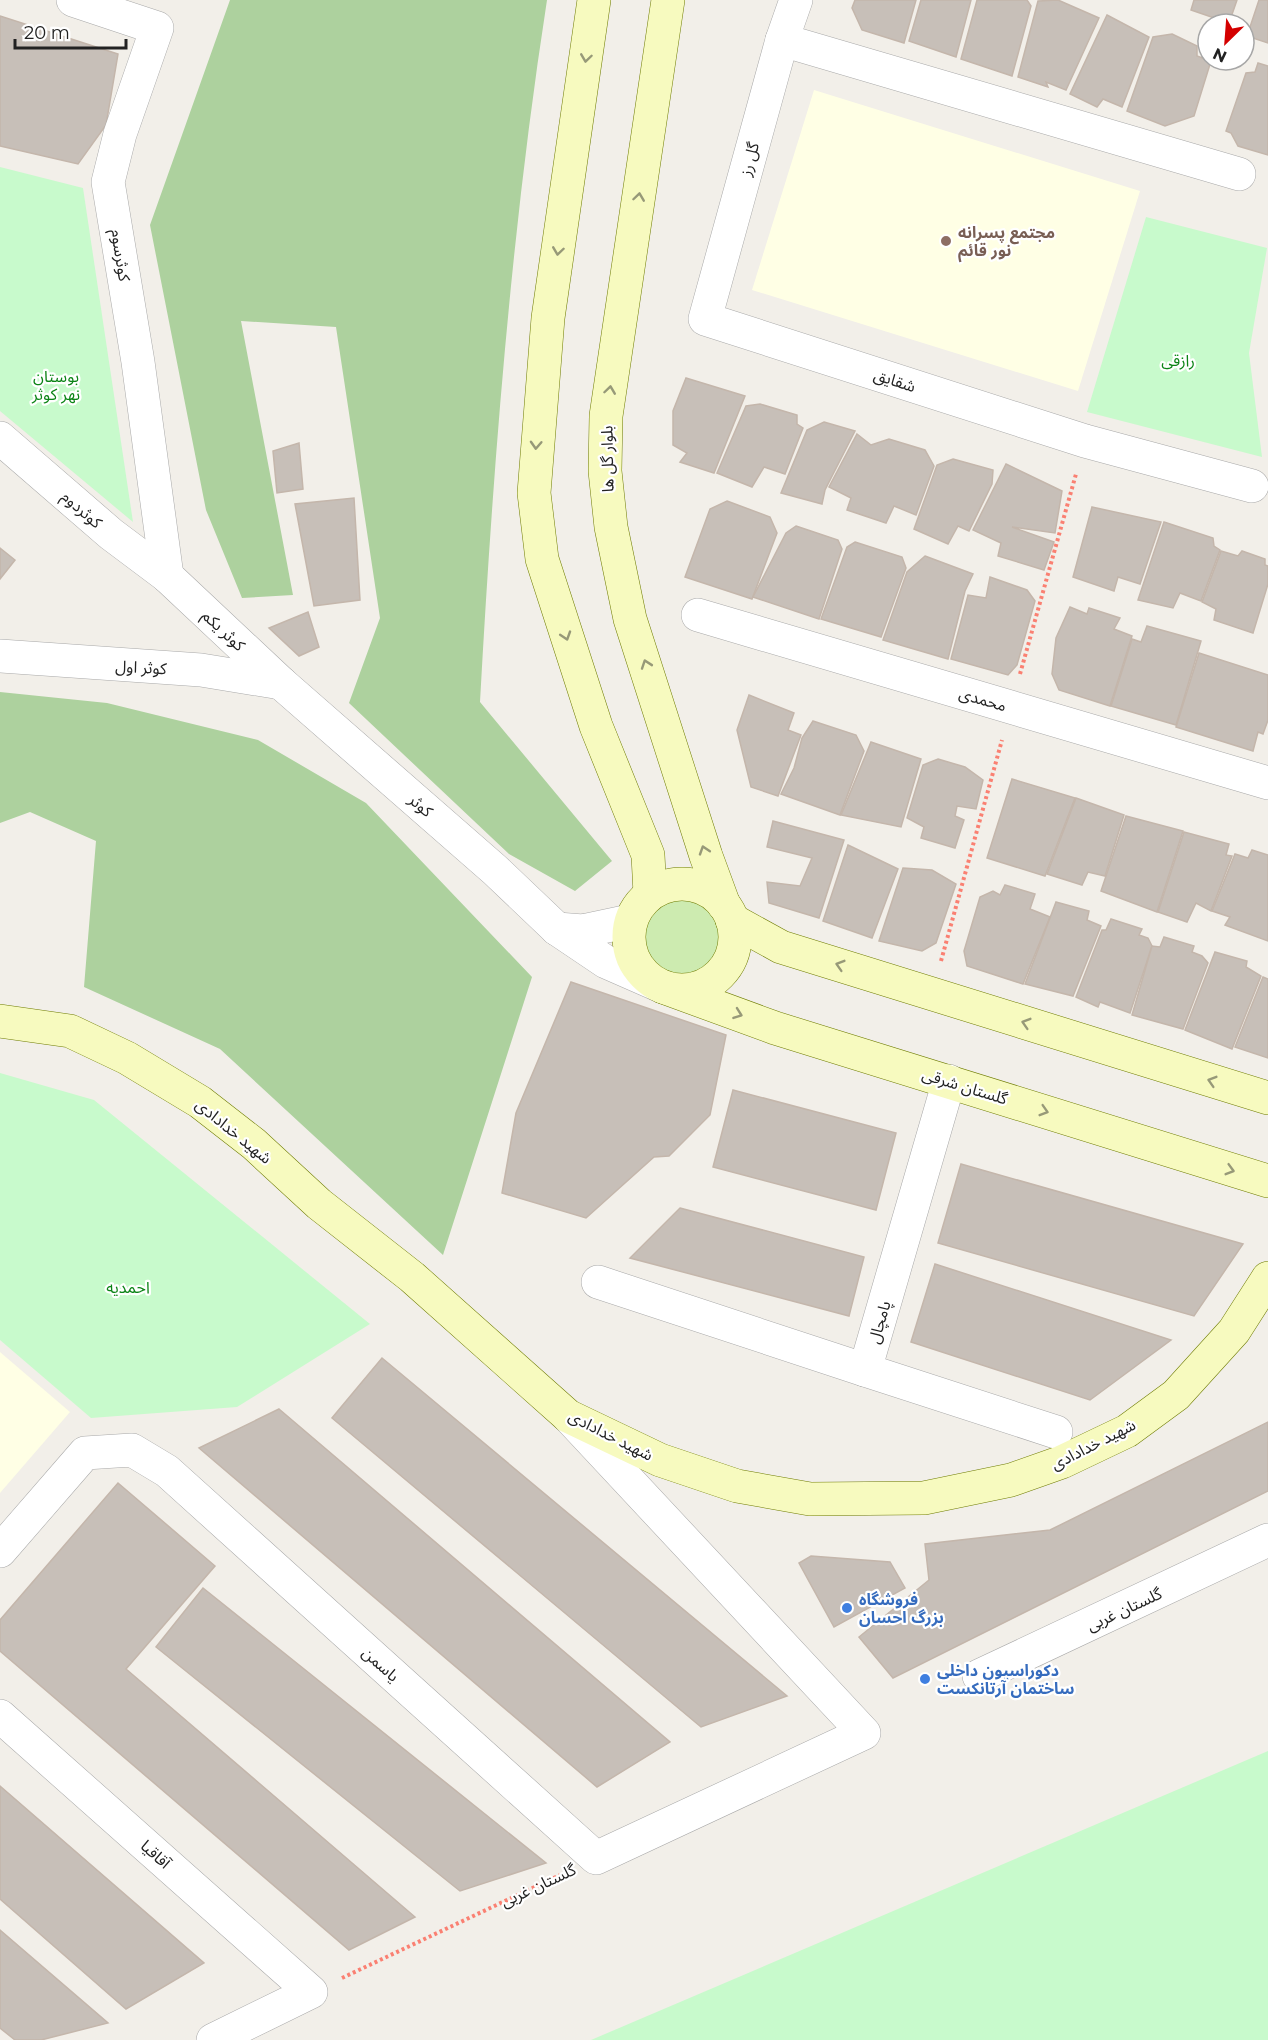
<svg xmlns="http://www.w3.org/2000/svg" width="1268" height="2040" viewBox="0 0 1268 2040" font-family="Montserrat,'Noto Sans Arabic',sans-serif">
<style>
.education{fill:#ffffe5}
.grass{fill:#cdebb0}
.forest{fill:#add19e}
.park{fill:#c8facc}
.building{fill:#c7bfb8;stroke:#c4b6ab;stroke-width:1.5}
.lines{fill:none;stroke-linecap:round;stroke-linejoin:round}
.minor-casing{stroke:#a9a9a9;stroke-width:34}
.secondary-casing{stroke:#707d05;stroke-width:34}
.path{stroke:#fa8072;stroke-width:4;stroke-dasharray:3 3;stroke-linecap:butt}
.minor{stroke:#fff;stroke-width:33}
.secondary{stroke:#f7fabf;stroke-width:33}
.oneway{stroke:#979978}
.education-dot{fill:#8d6e63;stroke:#fff;stroke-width:2}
.shop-dot{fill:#3f7fe0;stroke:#fff;stroke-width:2}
.labels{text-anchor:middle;stroke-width:4.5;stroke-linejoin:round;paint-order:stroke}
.street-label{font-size:16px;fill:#222;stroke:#fff}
.education-label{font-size:16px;font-weight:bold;fill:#785e54;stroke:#fff;text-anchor:start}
.park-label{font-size:16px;fill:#0c8416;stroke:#fff}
.shop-label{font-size:16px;font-weight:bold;fill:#366cbe;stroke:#fff;text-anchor:start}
</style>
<rect width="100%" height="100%" fill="#f2efe9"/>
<g class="education">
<polygon points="814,90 1140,191 1078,391 752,290"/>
<polygon points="0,1352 70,1412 0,1493"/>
</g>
<circle class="grass" cx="681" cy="936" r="43"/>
<g class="forest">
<path d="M230 0H547C511 232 493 468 480 702L612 861 575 891 509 854 349 703 380 618 336 327 241 321 293 595 242 598 206 510 150 225Z"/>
<polygon points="0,692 107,703 258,740 366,803 532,977 443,1255 220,1049 84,987 96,841 30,812 0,823"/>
</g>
<g class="park">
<polygon points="0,167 83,188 133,522 0,411"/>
<polygon points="1146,217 1267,248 1249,353 1262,457 1087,412"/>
<polygon points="0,1073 94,1100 370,1324 237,1407 91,1418 0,1340"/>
<polygon points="1268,1751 1268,2040 591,2040"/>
</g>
<g class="building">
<polygon points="855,0 916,0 904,43 862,30 852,8"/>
<polygon points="921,0 971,0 956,57 909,41"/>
<polygon points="977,0 1027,0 1031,6 1012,76 961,59"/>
<polygon points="1058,0 1099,18 1066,90 1046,82 1048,87 1018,77 1038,1"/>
<polygon points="1194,0 1237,0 1229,23 1191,10"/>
<polygon points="1259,0 1268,0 1268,43 1247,36"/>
<polygon points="1107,15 1149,37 1122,107 1103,99 1097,107 1070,94"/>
<polygon points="0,16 118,54 106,125 78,164 0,146"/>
<polygon points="1172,34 1197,46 1197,56 1211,61 1194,116 1165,126 1127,111 1153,37"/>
<polygon points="1258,63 1268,66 1268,155 1238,146 1231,133 1226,131 1246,73 1255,72"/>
<polygon points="686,378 745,396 714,473 680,462 687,453 673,445 673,411"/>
<polygon points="760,404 797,415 797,424 803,428 785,474 764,467 752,487 717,473 746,406"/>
<polygon points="824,422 855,431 825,490 822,504 781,493 807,430"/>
<polygon points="857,434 871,445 889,439 925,450 934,466 916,515 894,506 886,523 847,510 851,498 829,487"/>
<polygon points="299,443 303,489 277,493 273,451"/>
<polygon points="953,459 993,470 992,484 969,531 958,526 948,544 914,529 937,465"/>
<polygon points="1006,464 1062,491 1055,533 1012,527 1054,542 1044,570 998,556 1001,543 973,530"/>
<polygon points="354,498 360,600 314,606 295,504"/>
<polygon points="727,501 770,517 777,533 752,599 685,577 710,509"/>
<polygon points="1092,507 1161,522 1140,584 1118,577 1114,591 1073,577"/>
<polygon points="1164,522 1213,538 1214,546 1220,550 1201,601 1180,593 1173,608 1138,600"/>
<polygon points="796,526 838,540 842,549 819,619 753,597 786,533"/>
<polygon points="855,542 902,557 906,568 881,637 821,619 847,547"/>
<polygon points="0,548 15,560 0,579"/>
<polygon points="1221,551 1238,556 1242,551 1265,559 1265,565 1268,566 1268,584 1253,633 1214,620 1216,609 1202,602"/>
<polygon points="925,556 973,574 965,591 948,659 883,640 907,572"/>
<polygon points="990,577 1027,590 1035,601 1017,665 1008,675 951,659 968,595 986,598"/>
<polygon points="1070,607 1087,614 1089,608 1120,618 1114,629 1132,636 1110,706 1059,690 1052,674 1056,638"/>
<polygon points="308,612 319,647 299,656 269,628"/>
<polygon points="1147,626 1201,641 1176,725 1111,706 1132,639 1141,642"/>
<polygon points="1199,653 1268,675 1268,720 1263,734 1258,732 1253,751 1176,727"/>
<polygon points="749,695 794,713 788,730 801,735 778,796 751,787 737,730"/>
<polygon points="813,721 856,735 864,751 840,815 781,794 794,768 802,738"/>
<polygon points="871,742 921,759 901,827 841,815"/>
<polygon points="938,759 965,767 983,780 976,809 957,806 955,816 964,820 955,848 921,838 924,827 907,818 923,765"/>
<polygon points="1012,779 1075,798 1045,876 987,858"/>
<polygon points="1076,798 1124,815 1105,876 1088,872 1082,885 1047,874"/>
<polygon points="1126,816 1183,831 1157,912 1101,891"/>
<polygon points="773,821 844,840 819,918 769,903 767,882 800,886 812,858 767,847"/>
<polygon points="1184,832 1229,844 1226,855 1232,856 1211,911 1196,903 1187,922 1158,912"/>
<polygon points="848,845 898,869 872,938 823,921"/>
<polygon points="1252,850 1268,855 1268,941 1225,925 1230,917 1212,911 1235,854 1248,858"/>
<polygon points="903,868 932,870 956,884 936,943 922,951 879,941"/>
<polygon points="1005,885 1035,894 1030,909 1050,917 1023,984 967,966 964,951 980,897 993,891 1000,895"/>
<polygon points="1056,902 1089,911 1087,920 1101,926 1073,996 1025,984"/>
<polygon points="1111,919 1142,929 1139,935 1148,938 1152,946 1130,1013 1100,1002 1098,1007 1076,997 1102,930 1106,930"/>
<polygon points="1164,937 1194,946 1192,952 1202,956 1208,963 1183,1029 1132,1015 1152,946 1160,947"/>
<polygon points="1215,952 1247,961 1246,967 1261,976 1232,1049 1185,1030"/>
<polygon points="1263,977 1268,979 1268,1058 1235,1047"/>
<polygon points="571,982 726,1035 710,1115 669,1156 654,1157 586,1218 502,1193 516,1113"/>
<polygon points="733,1090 896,1133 876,1210 713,1167"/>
<polygon points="961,1164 1243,1244 1194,1316 938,1243"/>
<polygon points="680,1208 864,1257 849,1316 630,1258"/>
<polygon points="935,1264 1171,1340 1090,1400 911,1342"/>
<polygon points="382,1358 787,1696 701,1727 332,1418"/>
<polygon points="279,1409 670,1742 597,1787 199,1448"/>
<polygon points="1268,1422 1268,1491 893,1678 859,1637 929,1580 925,1544 1050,1530"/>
<polygon points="118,1483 215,1566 126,1669 415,1917 349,1950 0,1651 0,1620"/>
<polygon points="811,1556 890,1562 905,1588 834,1627 799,1563"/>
<polygon points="203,1588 546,1863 460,1891 156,1647"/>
<polygon points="0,1786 204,1963 126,2009 0,1899"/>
<polygon points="0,1930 108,2023 41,2040 15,2040 0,2028"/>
</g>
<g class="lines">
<defs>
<g id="minor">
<polyline points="73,0 157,28 120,134 108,182 138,362 167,576"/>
<polyline points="796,0 782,40 705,319 1085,441 1252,486"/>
<polyline points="782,40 1239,174"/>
<polyline points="0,438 111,534 167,576 281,683 495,870 557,929 606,962 663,987"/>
<polyline points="698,615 1268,783"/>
<polyline points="0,656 201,670 281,683"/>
<polyline points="557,929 583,931 630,921"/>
<polyline points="949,1081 865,1370 1056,1432"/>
<polyline points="598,1282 865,1370"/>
<polyline points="0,1551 85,1453 132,1450 167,1471 596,1858 864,1733 569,1417"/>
<polyline points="979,1676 1268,1540"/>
<polyline points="0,1716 311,1992 213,2040"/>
</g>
<g id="secondary">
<polyline points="594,0 548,318 534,493 542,559 596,726 648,855 650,894"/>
<polyline points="668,0 606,416 605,471 611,527 630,619 706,856 724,905"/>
<circle cx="682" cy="937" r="53"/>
<polyline points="732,920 781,947 1268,1098"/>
<polyline points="663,987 775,1028 1268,1181"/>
<polyline points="0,1021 70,1031 127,1058 200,1102 254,1144 319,1204 412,1277 568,1416 660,1460 737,1486 810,1499 924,1498 1011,1480 1062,1462 1127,1431 1176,1395 1234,1331 1268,1278"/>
</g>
</defs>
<use href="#minor" class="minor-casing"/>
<use href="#secondary" class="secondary-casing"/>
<g class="path">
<polyline points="1020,674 1076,474"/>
<polyline points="941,961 1002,740"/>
<polyline points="342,1978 560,1875"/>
</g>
<use href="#minor" class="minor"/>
<use href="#secondary" class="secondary"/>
</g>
<defs><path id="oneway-chevron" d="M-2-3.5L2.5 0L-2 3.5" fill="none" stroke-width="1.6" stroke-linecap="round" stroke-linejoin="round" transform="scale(1.5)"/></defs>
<g class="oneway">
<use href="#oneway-chevron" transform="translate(586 58) rotate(98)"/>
<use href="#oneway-chevron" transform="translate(639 197) rotate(-82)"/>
<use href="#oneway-chevron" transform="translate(558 251) rotate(98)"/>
<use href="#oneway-chevron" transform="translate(610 390) rotate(-82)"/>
<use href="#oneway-chevron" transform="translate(536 445) rotate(93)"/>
<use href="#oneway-chevron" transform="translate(566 636) rotate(72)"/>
<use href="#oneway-chevron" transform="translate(646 664) rotate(-109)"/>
<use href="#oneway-chevron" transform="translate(704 850) rotate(-108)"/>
<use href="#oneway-chevron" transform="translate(840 965) rotate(-163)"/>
<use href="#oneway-chevron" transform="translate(738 1014) rotate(20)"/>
<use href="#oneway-chevron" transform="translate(1026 1023) rotate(-163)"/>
<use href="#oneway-chevron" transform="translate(1212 1081) rotate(-163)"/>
<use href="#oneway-chevron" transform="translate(1044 1111) rotate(17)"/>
<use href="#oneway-chevron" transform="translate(1230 1170) rotate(16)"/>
</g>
<circle class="education-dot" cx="946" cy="241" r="6"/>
<g class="shop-dot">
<circle cx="847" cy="1608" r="6"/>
<circle cx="925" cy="1679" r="6"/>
</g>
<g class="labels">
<g class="street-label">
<text transform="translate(749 159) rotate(-75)" y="6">گل رز</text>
<text transform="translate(121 255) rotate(81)" y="6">کوثرسوم</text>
<text transform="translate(895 380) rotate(18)" y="6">شقایق</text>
<text transform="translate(607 459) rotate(-91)" y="6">بلوار گل ها</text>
<text transform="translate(82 509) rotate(41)" y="6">کوثردوم</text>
<text transform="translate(224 630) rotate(43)" y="6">کوثر یکم</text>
<text transform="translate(141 667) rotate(3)" y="6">کوثر اول</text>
<text transform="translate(983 699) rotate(16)" y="6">محمدی</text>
<text transform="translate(421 805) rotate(41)" y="6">کوثر</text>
<text transform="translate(965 1086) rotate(17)" y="6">گلستان شرقی</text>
<text transform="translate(234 1131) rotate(39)" y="6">شهید خدادادی</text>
<text transform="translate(879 1322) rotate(-74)" y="6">پامچال</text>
<text transform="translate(611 1435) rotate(27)" y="6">شهید خدادادی</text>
<text transform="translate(1093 1444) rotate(-27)" y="6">شهید خدادادی</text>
<text transform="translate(1124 1609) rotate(-25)" y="6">گلستان غربی</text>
<text transform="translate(381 1664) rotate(42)" y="6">یاسمن</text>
<text transform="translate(156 1854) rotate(42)" y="6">آقاقیا</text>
<text transform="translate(538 1885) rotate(-25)" y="6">گلستان غربی</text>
</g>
<g class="education-label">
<text x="958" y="238">مجتمع پسرانه<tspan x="958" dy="18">نور قائم</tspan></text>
</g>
<g class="park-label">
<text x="1178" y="366">رازقی</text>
<text x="56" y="382">بوستان<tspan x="56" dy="18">نهر کوثر</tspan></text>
<text x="128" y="1293">احمدیه</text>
</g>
<g class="shop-label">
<text x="859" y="1605">فروشگاه<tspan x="859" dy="18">بزرگ احسان</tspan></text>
<text x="937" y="1676">دکوراسیون داخلی<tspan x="937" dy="18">ساختمان آرتانکست</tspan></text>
</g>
</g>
<g transform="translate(1226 42) rotate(205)"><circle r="28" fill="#ffffff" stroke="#a7a7a7" stroke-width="1.5"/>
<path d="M0-4.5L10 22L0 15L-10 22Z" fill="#d40000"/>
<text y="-9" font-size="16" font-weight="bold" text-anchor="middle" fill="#222222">N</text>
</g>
<path d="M15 39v9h111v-9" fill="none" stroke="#222222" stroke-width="3"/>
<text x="24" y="39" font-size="18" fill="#222222" stroke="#ffffff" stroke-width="4.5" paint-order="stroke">20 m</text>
</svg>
